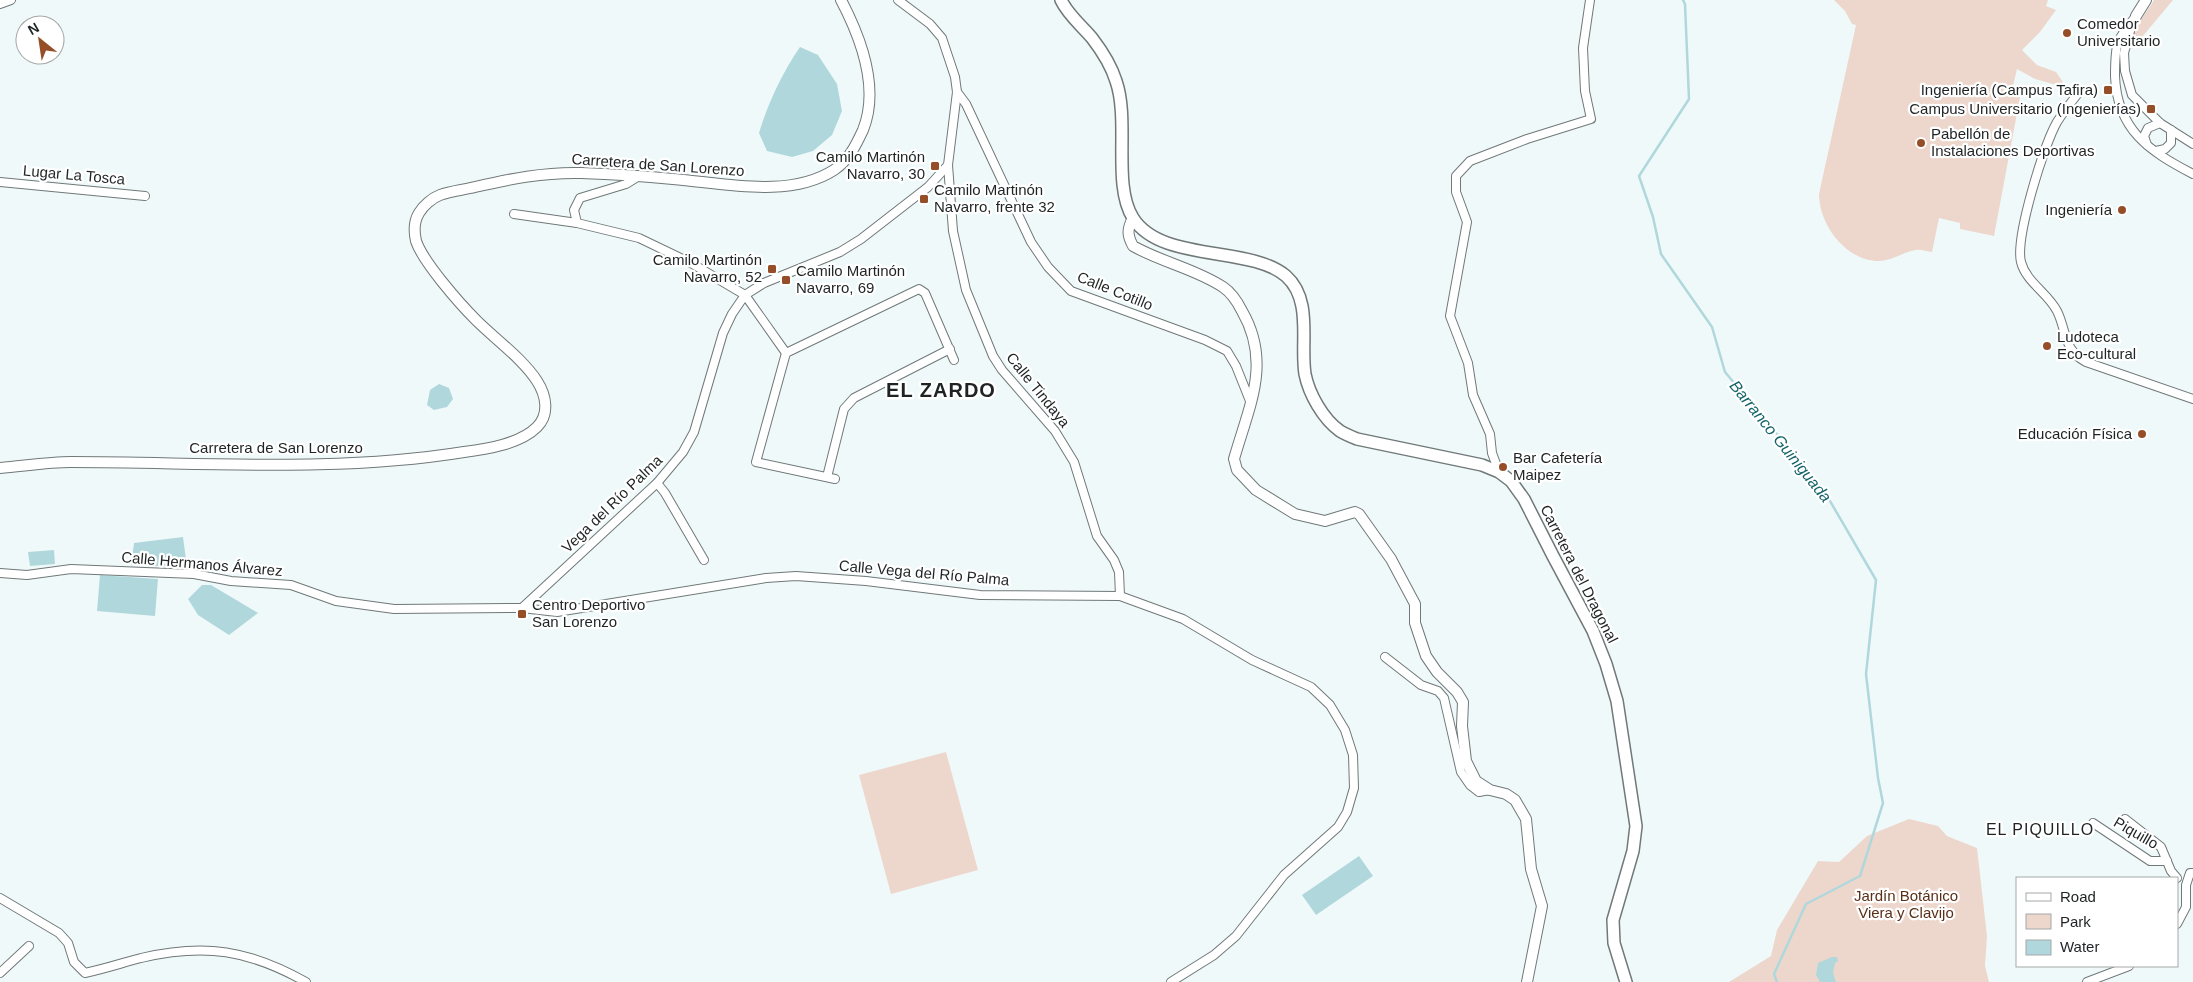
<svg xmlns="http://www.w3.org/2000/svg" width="2193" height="982" viewBox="0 0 2193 982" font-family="Arial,sans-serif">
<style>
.green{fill:#edd7cc}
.water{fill:#b0d8dc}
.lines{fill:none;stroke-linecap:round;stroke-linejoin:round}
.stream{stroke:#b0d8dc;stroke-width:2.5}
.minor-casing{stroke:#707878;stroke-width:10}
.tertiary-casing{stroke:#707878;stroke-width:12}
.secondary-casing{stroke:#707878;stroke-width:14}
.minor{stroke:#fff;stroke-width:8}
.tertiary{stroke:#fff;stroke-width:10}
.secondary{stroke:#fff;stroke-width:11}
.poi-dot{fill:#954e28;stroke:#fff;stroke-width:2}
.labels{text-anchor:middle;stroke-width:4.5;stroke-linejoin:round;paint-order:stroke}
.poi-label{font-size:15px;fill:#1f2323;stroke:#fff;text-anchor:start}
.street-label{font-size:15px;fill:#1f2323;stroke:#fff}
.park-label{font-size:15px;fill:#5a2f18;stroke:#fff}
.water-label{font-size:16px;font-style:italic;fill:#14646a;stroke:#fff}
.neighbourhood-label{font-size:16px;letter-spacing:1px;fill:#1f2323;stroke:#fff}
.district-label{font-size:20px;font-weight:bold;letter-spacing:1px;fill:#1f2323;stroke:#fff}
</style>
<rect width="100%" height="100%" fill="#f0f9fa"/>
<g class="green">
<path d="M1834 0H2048L2046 6 2056 10 2040 32 2022 50 2037 65 2056 72 2063 82 2060 86 2035 79 2017 69 2012 90 2021 92 1994 236 1960 229V223L1939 218 1932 252C1927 252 1921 249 1916 250 1905 251 1892 261 1879 261 1846 261 1819 225 1819 194L1856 25 1852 24 1845 11Z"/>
<path d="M2154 0H2173L2132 49C2129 32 2146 14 2154 0Z"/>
<polygon points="946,752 978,870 891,894 859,775"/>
<polygon points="1909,819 1938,826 1947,836 1977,848 1987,936 1985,966 1989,982 1729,982 1771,956 1777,930 1818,861 1839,862 1867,836"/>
</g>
<g class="water">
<path d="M800 47 818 55 837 84 842 111 832 135 813 151 792 157 767 151 759 133C768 103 782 73 800 47Z"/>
<polygon points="439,384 449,388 453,399 447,407 434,410 427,405 430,390"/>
<polygon points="183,537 187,567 131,565 134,543"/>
<polygon points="54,550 55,564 30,566 28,552"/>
<polygon points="100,575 158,579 155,616 97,611"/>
<polygon points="202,585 211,585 258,613 229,635 198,615 188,599"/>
<polygon points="1359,856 1373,876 1316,915 1302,895"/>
<polygon points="1832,957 1837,957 1838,961 1835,963 1833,973 1836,982 1820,982 1816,975 1818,963"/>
</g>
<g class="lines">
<polyline class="stream" points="1683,0 1685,4 1689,99 1639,176 1653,217 1661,254 1712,327 1725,372 1823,489 1876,580 1866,674 1878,778 1883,803 1860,876 1806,904 1774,974 1777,982"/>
<defs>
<g id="minor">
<polyline points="0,4 11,0"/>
<path d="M2136 16C2130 24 2122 33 2118 42 2115 51 2115 66 2115 76 2117 130 2149 151 2193 174"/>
<polyline points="2130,31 2124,53 2125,71 2132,95 2160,123 2193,144"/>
<path d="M2080 91C2072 101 2064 111 2057 122 2044 145 2015 237 2021 262 2026 282 2048 293 2057 311 2067 331 2063 350 2086 362L2193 399"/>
<polyline points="957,92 966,104 1031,242 1048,267 1071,291 1205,340 1227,351 1236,366 1250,401"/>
<polyline points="2147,145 2144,136 2148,128 2160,123"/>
<polyline points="2156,151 2165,149 2171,143 2171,130"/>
<polyline points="948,165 953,231 966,290 993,356 1002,370 1055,431 1074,462 1097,536 1114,560 1119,572 1120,596"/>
<polyline points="639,176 626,184 580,198 574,210 577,223 639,238 691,263 745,295 786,353"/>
<polyline points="0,182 145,196"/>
<polyline points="514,214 577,223"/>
<polyline points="1499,472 1492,453 1490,434 1473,395 1468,363 1450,316 1467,222 1456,192 1456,176 1470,161 1527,139 1591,119 1585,91 1583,48 1590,0"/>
<polyline points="827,477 844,409 854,398 950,349"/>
<polyline points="835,479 756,462 786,353 919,289 925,293 954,360"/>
<polyline points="657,483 665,493 704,560"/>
<polyline points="0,573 27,575 71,569 194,574 231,581 291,585 336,601 394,609 522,608 557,612 766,578 796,576 866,581 980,595 1120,596 1183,619 1252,660 1311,687 1330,705 1345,730 1353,755 1354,788 1347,812 1338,827 1284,875 1236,936 1214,955 1171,982"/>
<polyline points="522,608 657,483 683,452 694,432 723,333 732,314 745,295 764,283 840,252 861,239 928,187 948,165 957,92 955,77 942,38 930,24 898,0"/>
<polyline points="1385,657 1421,685 1438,691 1444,698 1461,772 1470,785 1479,792 1490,790"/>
<polyline points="2125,819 2161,847 2171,871 2177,878"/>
<polyline points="2093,823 2150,861 2167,861"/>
<path d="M0 898 59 933 68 943 74 962 85 973C104 969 122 963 141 958 205 943 249 950 306 982"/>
<polyline points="2177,924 2186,907 2186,885 2190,873 2193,873"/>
<polyline points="0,973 29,946"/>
<polyline points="2087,982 2129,966"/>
</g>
<g id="tertiary">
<polyline points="2136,16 2146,0"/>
<path d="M1133 218C1127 229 1127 235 1133 246 1161 262 1196 269 1223 287 1232 293 1238 303 1242 311 1272 363 1249 406 1234 459L1237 470 1256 490 1295 514 1325 521 1355 512 1359 514 1391 559 1415 604V623L1426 656 1437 672 1457 692 1463 702 1462 726 1466 761 1476 781 1490 790 1506 794 1515 800 1526 819 1531 869 1542 906 1527 982"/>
<path d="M0 468C24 466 48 462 71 462 202 462 334 473 464 452 487 449 520 444 537 427 550 414 546 395 537 381 523 359 495 339 476 320 460 304 423 262 416 241 414 232 414 221 419 213 423 206 432 198 440 195 451 191 463 190 475 187 510 179 544 172 581 173 612 174 643 176 673 179 724 183 789 199 834 170 849 160 856 145 863 130 880 88 861 38 841 0"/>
</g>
<path id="secondary" d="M1061 0C1068 15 1082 26 1092 38 1102 51 1111 65 1116 81 1130 121 1112 185 1133 218 1161 263 1250 245 1286 276 1313 300 1300 343 1305 374 1309 394 1323 419 1340 431 1345 434 1352 437 1357 439L1482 465 1499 472 1511 481 1524 499 1553 556 1593 631 1606 664 1617 701 1636 826 1633 851 1613 920 1614 943 1626 982"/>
</defs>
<use href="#minor" class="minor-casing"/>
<use href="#tertiary" class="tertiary-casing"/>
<use href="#secondary" class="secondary-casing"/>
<use href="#minor" class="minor"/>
<use href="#tertiary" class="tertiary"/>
<use href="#secondary" class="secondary"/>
</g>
<g class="poi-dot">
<circle cx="2067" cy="33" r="5"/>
<rect x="2103" y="85" width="10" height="10" rx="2.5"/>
<rect x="2146" y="104" width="10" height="10" rx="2.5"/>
<circle cx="1921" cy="143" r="5"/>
<rect x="930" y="161" width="10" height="10" rx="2.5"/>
<rect x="919" y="194" width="10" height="10" rx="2.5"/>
<circle cx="2122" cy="210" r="5"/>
<rect x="767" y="264" width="10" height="10" rx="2.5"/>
<rect x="781" y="275" width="10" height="10" rx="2.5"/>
<circle cx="2047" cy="346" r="5"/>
<circle cx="2142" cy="434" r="5"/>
<circle cx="1503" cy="467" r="5"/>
<rect x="517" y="609" width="10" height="10" rx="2.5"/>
</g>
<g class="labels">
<g class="poi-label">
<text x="2077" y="29">Comedor<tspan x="2077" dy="17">Universitario</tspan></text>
<text x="2098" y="95" text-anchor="end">Ingeniería (Campus Tafira)</text>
<text x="2141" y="114" text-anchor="end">Campus Universitario (Ingenierías)</text>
<text x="1931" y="139">Pabellón de<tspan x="1931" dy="17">Instalaciones Deportivas</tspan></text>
<text x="925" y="162" text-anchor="end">Camilo Martinón<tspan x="925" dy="17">Navarro, 30</tspan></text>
<text x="934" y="195">Camilo Martinón<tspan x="934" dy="17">Navarro, frente 32</tspan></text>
<text x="2112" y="215" text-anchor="end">Ingeniería</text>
<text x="762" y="265" text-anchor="end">Camilo Martinón<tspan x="762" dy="17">Navarro, 52</tspan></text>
<text x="796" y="276">Camilo Martinón<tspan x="796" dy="17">Navarro, 69</tspan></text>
<text x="2057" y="342">Ludoteca<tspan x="2057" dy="17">Eco-cultural</tspan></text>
<text x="2132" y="439" text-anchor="end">Educación Física</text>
<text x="1513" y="463">Bar Cafetería<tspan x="1513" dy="17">Maipez</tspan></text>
<text x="532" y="610">Centro Deportivo<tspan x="532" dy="17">San Lorenzo</tspan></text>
</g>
<g class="street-label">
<text transform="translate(658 165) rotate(4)" y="5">Carretera de San Lorenzo</text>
<text transform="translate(74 175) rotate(5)" y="5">Lugar La Tosca</text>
<text transform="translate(1115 291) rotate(22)" y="5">Calle Cotillo</text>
<text transform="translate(1038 390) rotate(51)" y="5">Calle Tindaya</text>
<text x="276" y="453">Carretera de San Lorenzo</text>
<text transform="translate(612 504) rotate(-44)" y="5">Vega del Río Palma</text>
<text transform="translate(202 564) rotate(5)" y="5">Calle Hermanos Álvarez</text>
<text transform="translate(924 573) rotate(5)" y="5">Calle Vega del Río Palma</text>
<text transform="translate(1579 574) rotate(63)" y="5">Carretera del Dragonal</text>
<text transform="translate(2136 833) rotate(30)" y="5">Piquillo</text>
</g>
<g class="park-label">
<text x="1906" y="901">Jardín Botánico<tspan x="1906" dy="17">Viera y Clavijo</tspan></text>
</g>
<g class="water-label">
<text transform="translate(1781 441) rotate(51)" y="6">Barranco Guiniguada</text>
</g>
<g class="neighbourhood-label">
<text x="2040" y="835">EL PIQUILLO</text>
</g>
<g class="district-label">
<text x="941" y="397">EL ZARDO</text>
</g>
</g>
<rect x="2016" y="877" width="162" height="90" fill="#ffffff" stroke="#a5a7a7"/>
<rect x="2026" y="893" width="25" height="8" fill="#ffffff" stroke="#a5a7a7"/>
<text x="2060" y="902" font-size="15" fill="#1f2323">Road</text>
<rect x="2026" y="914" width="25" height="15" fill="#edd7cc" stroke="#a5a7a7"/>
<text x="2060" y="927" font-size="15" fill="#1f2323">Park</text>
<rect x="2026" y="940" width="25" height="15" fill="#b0d8dc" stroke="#a5a7a7"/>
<text x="2060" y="952" font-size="15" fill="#1f2323">Water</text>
<g transform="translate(40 40) rotate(330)"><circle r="24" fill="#ffffff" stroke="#a5a7a7"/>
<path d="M0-4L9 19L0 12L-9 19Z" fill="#954e28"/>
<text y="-8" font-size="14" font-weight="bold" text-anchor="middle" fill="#1f2323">N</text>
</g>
</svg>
